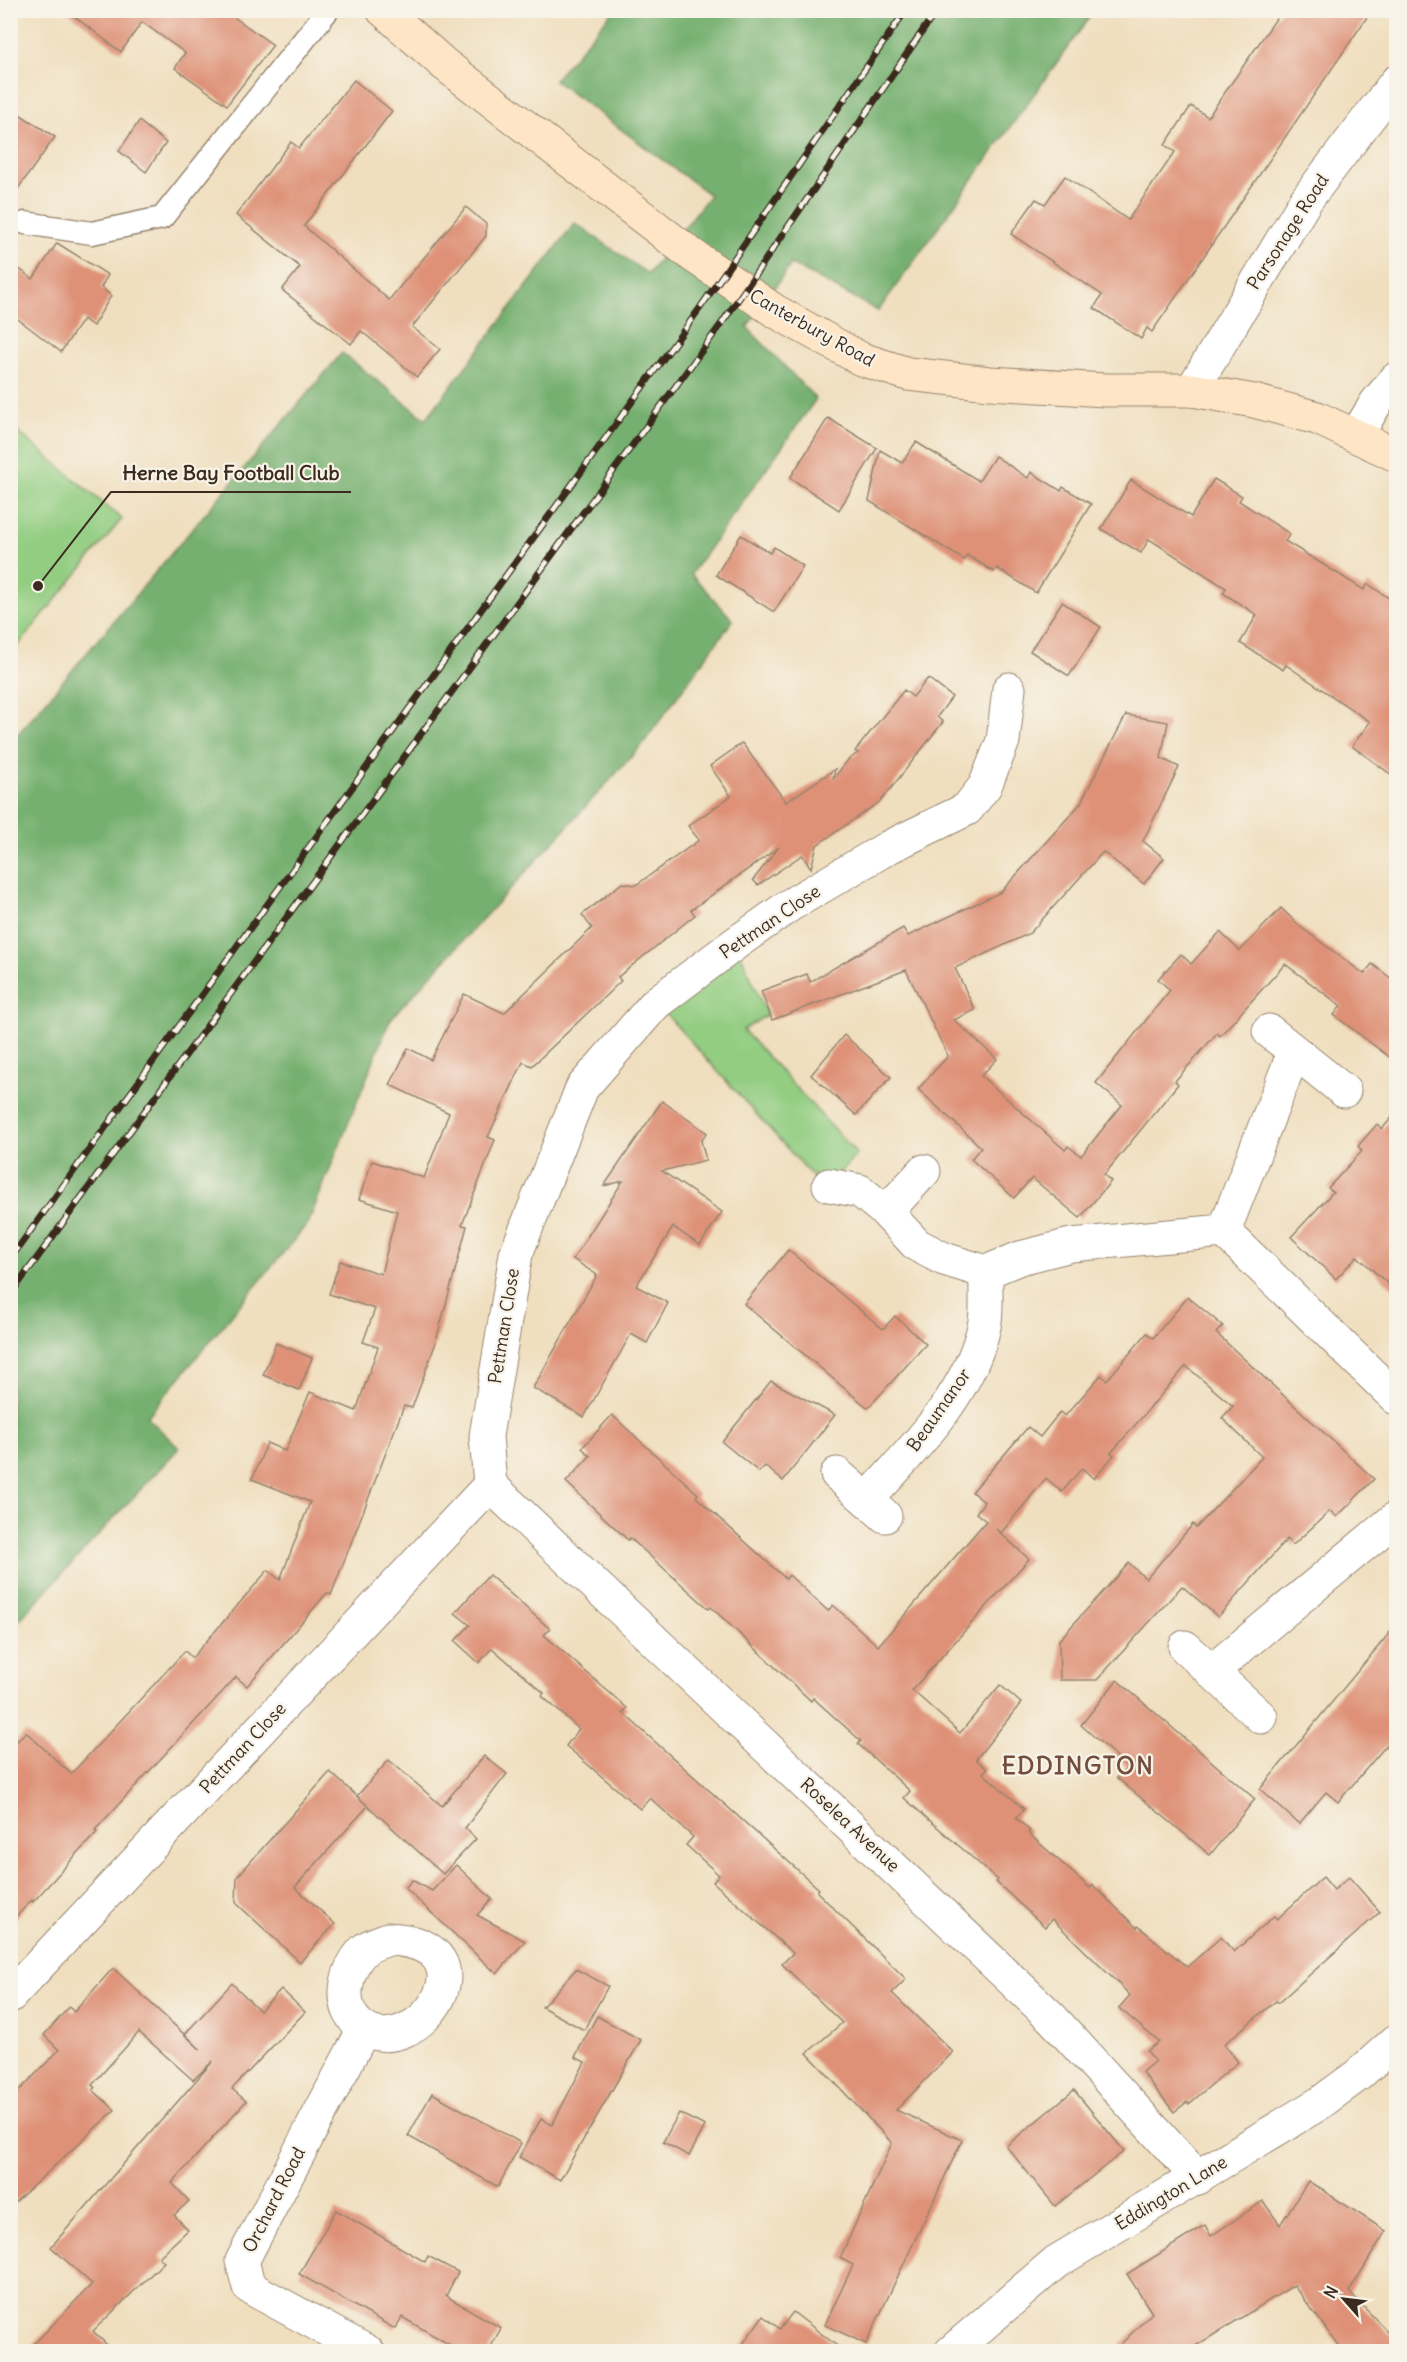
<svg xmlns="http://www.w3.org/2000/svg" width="1407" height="2362" viewBox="0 0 1407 2362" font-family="Delius,sans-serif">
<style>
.green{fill:#93cd82;stroke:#677c50;stroke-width:1.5}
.forest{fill:#76b070;stroke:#586d47;stroke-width:1.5}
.building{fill:#de9177}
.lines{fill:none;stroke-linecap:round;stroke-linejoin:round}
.lane-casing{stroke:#96846e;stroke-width:25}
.street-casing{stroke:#96846e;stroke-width:35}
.secondary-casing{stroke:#96846e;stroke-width:35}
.lane{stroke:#fff;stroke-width:22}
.street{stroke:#fff;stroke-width:33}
.secondary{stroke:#fde5c5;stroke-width:33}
.rail-casing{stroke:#3b2a1e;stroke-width:7}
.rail{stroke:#f7f3e8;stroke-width:4.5;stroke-dasharray:14;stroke-linecap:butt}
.labels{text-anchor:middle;stroke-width:4.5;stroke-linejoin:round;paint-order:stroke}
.street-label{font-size:18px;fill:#3b2a1e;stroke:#f7f3e8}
.district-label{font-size:24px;font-weight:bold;letter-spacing:1.5px;fill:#744e3d;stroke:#f7f3e8}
.leader{fill:none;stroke:#3b2a1e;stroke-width:2}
.callout-dot{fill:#3b2a1e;stroke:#f7f3e8;stroke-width:2}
.callout-label{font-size:20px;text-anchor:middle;font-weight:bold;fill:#3b2a1e;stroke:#f7f3e8;stroke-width:4.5;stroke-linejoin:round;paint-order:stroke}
</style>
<rect width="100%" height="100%" fill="#f7f3e8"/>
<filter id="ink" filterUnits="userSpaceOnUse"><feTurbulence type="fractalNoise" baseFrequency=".0167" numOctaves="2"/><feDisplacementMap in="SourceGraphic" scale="12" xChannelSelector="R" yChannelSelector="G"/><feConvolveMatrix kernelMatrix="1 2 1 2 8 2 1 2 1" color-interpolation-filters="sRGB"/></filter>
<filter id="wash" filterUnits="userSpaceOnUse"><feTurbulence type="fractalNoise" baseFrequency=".008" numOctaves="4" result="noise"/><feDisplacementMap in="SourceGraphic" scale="24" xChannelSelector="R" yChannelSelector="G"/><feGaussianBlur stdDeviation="1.35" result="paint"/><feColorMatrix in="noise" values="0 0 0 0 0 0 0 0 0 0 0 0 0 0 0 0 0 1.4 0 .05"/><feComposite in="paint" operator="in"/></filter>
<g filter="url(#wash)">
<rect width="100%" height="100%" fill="#f0dfbf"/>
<g class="green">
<polygon points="11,426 122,519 11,654"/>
<polygon points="736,943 767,1015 743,1030 857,1154 829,1185 821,1186 656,1003"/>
</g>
<polygon class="forest" points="613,11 1094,11 878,311 791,264 747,327 816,399 691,574 733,620 642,745 390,1020 308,1223 147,1417 179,1448 11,1629 11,742 342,353 426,419 575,223 648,274 710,195 554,80"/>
<g id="blocks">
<g class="building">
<polygon points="66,10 224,10 273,45 227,105 175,68 185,53 142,22 121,52"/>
<polygon points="1282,10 1372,10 1152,332 1147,328 1141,339 1094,308 1102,295 1011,234 1036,199 1045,204 1065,176 1128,220 1175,152 1165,145 1191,106 1208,117"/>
<polygon points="354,80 392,111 304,226 389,300 466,207 486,224 486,236 412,327 440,349 417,377 361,331 351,344 282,290 300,267 236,215 291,142 299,148"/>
<polygon points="10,108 55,137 10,200"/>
<polygon points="139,121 166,143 146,172 119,151"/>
<polygon points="57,243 108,275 101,287 111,296 93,326 83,319 61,352 10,313 10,262 33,279"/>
<polygon points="828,418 877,448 839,510 790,478"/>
<polygon points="916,442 979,481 995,456 1028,478 1031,472 1061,491 1063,487 1091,504 1036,593 997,568 994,572 967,555 964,560 869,501 880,450 902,463"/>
<polygon points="1214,479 1242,496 1239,501 1290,534 1285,541 1364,590 1368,584 1396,603 1396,778 1352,746 1370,722 1286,665 1283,670 1240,643 1257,615 1223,593 1226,588 1149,539 1141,553 1101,529 1131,480 1191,517"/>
<polygon points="741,535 770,553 774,547 803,566 774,612 716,575"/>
<polygon points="1062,602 1101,627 1069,676 1030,651"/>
<polygon points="928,678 952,697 937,717 943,722 881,801 817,845 811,868 802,855 758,885 753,880 779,847 691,910 695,915 618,977 621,981 532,1066 523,1062 488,1137 495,1140 462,1225 467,1226 435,1345 412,1408 404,1406 331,1595 327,1593 247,1686 236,1677 95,1830 97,1832 33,1902 32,1900 10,1923 10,1748 26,1732 71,1774 185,1651 192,1658 268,1570 280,1580 310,1502 252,1479 267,1443 285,1451 310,1392 356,1411 378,1347 363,1342 375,1309 329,1294 340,1261 381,1274 397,1211 359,1199 372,1161 424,1178 449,1113 390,1085 408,1048 431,1060 464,994 504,1013 592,928 582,915 622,883 636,885 699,840 688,826 731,796 710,766 742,743 786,802 835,769 833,779 848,760 858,753 855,751 904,690 913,697"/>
<polygon points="1126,715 1168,722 1161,758 1179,767 1143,841 1164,858 1144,884 1103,852 1030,933 955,968 975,1010 954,1020 997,1059 981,1076 1065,1150 1068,1146 1081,1156 1122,1105 1096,1083 1170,990 1158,979 1181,954 1191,964 1220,932 1240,951 1281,908 1302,928 1364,974 1372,964 1396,982 1396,1062 1334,1015 1341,1006 1285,964 1220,1036 1217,1033 1175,1081 1178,1084 1104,1175 1111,1181 1080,1218 1032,1178 1014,1198 971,1159 981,1147 918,1089 948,1056 906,970 772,1020 761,991 807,974 810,982 903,928 908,936 1001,892 1080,804"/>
<polygon points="844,1035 891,1077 856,1115 811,1075"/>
<polygon points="662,1101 707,1133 701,1141 706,1160 662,1171 722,1212 700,1245 673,1227 636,1286 668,1303 647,1343 631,1334 584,1417 533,1388 597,1275 573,1259 623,1181 604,1186"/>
<polygon points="1396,1113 1396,1291 1357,1256 1336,1279 1291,1237 1333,1192 1328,1188 1362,1151 1358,1146 1377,1124 1382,1129"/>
<polygon points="788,1250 883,1329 895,1316 926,1344 868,1408 744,1304"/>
<polygon points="1188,1297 1223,1326 1216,1333 1374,1479 1337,1517 1330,1511 1293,1545 1287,1539 1218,1617 1182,1586 1097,1680 1060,1680 1059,1640 1129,1563 1146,1579 1193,1524 1196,1528 1262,1457 1222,1418 1233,1406 1186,1366 1111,1453 1114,1455 1094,1479 1082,1468 1062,1492 1046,1478 1001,1533 996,1529 1029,1559 912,1690 960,1733 1000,1685 1021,1703 976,1759 987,1769 983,1773 1024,1809 1016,1818 1030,1831 1028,1833 1090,1888 1093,1885 1137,1928 1138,1926 1187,1967 1221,1937 1234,1952 1274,1916 1277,1919 1323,1877 1334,1890 1349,1877 1380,1912 1278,2003 1276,2001 1224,2044 1238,2062 1189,2104 1187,2102 1174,2112 1142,2072 1155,2061 1147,2051 1159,2042 1119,2008 1130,1995 1052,1919 1045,1927 996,1882 998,1880 904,1798 910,1791 858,1744 861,1741 813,1698 811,1701 711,1607 709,1609 630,1538 628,1540 566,1482 590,1456 582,1448 612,1415 698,1494 696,1497 786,1579 789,1575 828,1611 833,1605 878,1646 986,1521 976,1513 984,1502 972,1492 1028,1427 1040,1437 1060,1412 1065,1416 1101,1375 1107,1380 1147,1333 1153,1338"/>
<polygon points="276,1343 312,1358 299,1390 263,1375"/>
<polygon points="771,1381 835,1415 783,1481 765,1466 759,1472 722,1442"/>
<polygon points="489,1575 550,1629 544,1635 627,1708 623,1713 819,1889 817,1892 906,1979 892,1993 953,2052 896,2110 962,2140 866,2344 825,2325 853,2265 840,2258 892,2143 807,2053 842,2023 782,1964 793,1953 713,1882 719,1875 686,1845 693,1837 650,1798 640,1809 566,1746 579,1729 542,1696 544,1693 492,1648 479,1663 455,1641 470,1625 455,1613"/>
<polygon points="1396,1625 1396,1734 1338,1802 1326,1792 1299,1824 1260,1789"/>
<polygon points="1117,1680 1255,1799 1210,1855 1117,1778 1128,1767 1081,1725"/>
<polygon points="484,1756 507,1774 465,1828 476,1839 443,1874 357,1796 389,1760 442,1806"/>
<polygon points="330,1772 368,1806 295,1887 335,1924 300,1962 236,1903 237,1877"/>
<polygon points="456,1865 492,1899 477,1915 525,1941 497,1974 405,1888 412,1880 432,1891"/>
<polygon points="113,1968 201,2050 185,2034 232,1983 260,2011 281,1989 305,2012 232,2089 246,2101 172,2183 189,2201 174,2215 188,2230 159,2257 164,2262 93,2331 114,2352 26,2352 92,2284 51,2247 213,2061 193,2080 139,2032 92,2085 95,2088 93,2090 115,2110 10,2207 10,2100 59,2050 44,2035 69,2007 74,2012"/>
<polygon points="576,1969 608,1986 584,2030 542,2007"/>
<polygon points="597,2016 641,2040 560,2180 519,2157 541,2119 552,2125 585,2062 575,2057"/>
<polygon points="1074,2090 1124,2151 1055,2206 1006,2146"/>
<polygon points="432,2093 521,2143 498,2187 408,2136"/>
<polygon points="679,2113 705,2126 689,2156 663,2142"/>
<polygon points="1308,2181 1386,2231 1349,2292 1396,2340 1396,2352 1343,2352 1294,2285 1186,2352 1113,2352 1152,2313 1127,2274 1205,2225 1211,2236 1263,2201 1280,2225"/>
<polygon points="336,2210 425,2262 428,2256 458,2272 446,2296 501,2328 488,2352 462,2352 402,2317 395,2329 299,2274"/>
<polygon points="793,2312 845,2352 737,2352 763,2316 780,2329"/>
</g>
</g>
</g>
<g filter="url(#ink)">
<use href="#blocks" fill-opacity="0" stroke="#96846e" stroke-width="1.5"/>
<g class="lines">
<defs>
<polyline id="lane" points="25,223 92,233 162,218 328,10"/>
<g id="street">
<polyline points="1192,390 1306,200 1396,82"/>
<polyline points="1357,434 1376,403 1396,379"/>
<polyline points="1269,1031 1344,1091"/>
<polyline points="829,1185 860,1191 886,1212 917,1245 944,1259 986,1272 1020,1258 1071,1245 1224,1231 1396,1398"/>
<polyline points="886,1212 924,1171"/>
<polyline points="1224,1231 1294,1052"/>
<polyline points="837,1474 885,1516"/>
<polyline points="490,1485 1052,2018 1198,2178"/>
<path d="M867 1500C913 1449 968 1396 984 1327 988 1310 985 1289 986 1272"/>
<polyline points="1185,1647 1261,1717"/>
<polyline points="1212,1671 1396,1518"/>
<path d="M388 1939C502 1944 415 2066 362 2027 337 2009 344 1970 364 1950 369 1945 381 1942 388 1939Z"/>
<polyline points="10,1996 490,1485 486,1436 516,1254 582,1088 656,1003 736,943 790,905 889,847 967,809 985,786 1003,741 1009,689"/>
<polyline points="364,2029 242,2261 249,2287 368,2352"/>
<polyline points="951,2352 1056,2262 1320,2103 1358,2075 1396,2041"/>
</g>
<polyline id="secondary" points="383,10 444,64 692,255 775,311 861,359 908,374 990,383 1105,390 1192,390 1254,401 1317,418 1396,455"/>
</defs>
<use href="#lane" class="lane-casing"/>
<use href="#street" class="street-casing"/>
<use href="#secondary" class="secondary-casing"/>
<use href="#lane" class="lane"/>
<use href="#street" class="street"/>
<use href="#secondary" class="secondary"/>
<defs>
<g id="rail">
<polyline points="10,1259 700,308 906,10"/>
<polyline points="10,1295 722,323 937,10"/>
</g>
</defs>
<use href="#rail" class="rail-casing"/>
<use href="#rail" class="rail"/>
</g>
</g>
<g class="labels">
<g class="street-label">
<text transform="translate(1288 232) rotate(-57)" y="6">Parsonage Road</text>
<text transform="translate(812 328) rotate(29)" y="6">Canterbury Road</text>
<text transform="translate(770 922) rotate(-34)" y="6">Pettman Close</text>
<text transform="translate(504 1326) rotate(-81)" y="6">Pettman Close</text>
<text transform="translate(939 1410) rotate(-55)" y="6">Beaumanor</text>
<text transform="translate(243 1748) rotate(-47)" y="6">Pettman Close</text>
<text transform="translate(850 1825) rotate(43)" y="6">Roselea Avenue</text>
<text transform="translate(1171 2193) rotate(-31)" y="6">Eddington Lane</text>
<text transform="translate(274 2200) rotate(-63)" y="6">Orchard Road</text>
</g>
<g class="district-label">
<text x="1078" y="1774">EDDINGTON</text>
</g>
</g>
<path class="leader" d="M38 586L111 492H351"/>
<circle class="callout-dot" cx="38" cy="586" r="6"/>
<g class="callout-label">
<text x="231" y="480">Herne Bay Football Club</text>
</g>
<rect width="1407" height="2362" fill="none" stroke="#f7f3e8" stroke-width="36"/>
<g transform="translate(1344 2299) rotate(298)" stroke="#f7f3e8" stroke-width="4.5" paint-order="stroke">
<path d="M0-4.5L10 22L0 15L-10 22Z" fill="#3b2a1e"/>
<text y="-9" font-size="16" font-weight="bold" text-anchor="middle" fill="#3b2a1e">N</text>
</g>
</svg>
